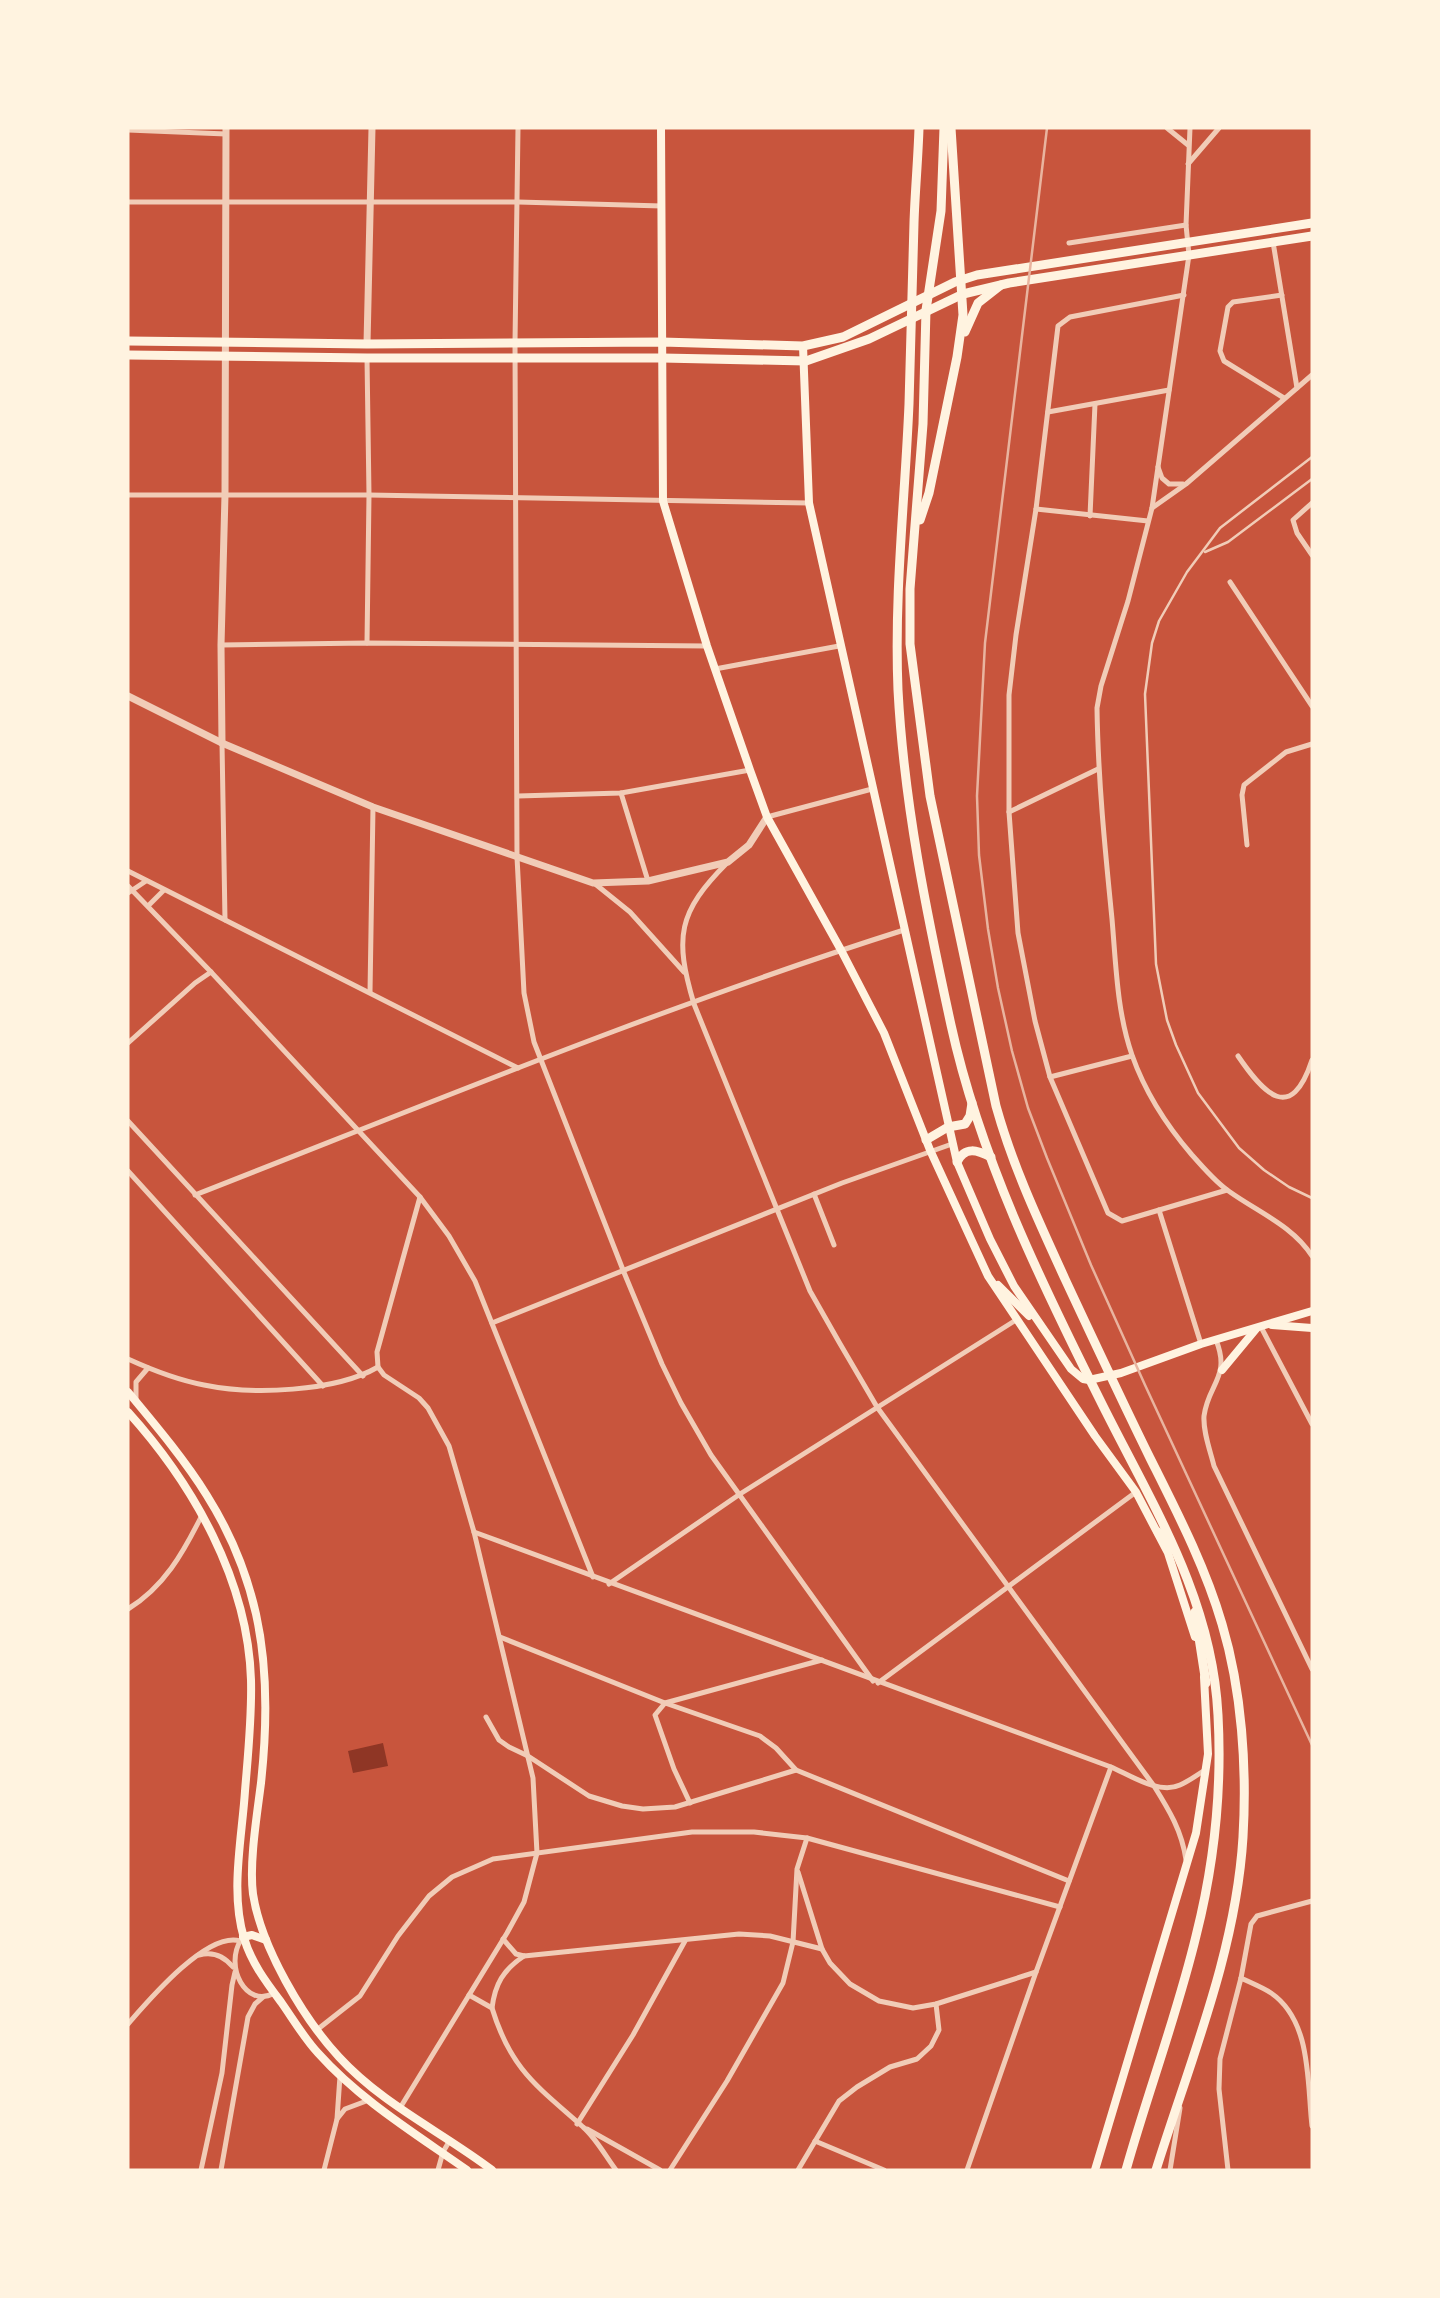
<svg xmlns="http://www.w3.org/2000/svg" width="1440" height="2298" viewBox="0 0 1440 2298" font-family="'Fira Sans Condensed',sans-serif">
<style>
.water{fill:#8f3625}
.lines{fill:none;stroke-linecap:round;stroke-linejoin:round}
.service{stroke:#f1ccb7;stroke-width:2.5}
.minor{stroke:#f1ccb7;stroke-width:5}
.tertiary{stroke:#f1ccb7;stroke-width:7}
.secondary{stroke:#fff3e0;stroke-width:8}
.primary{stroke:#fff3e0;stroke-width:9}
.trunk{stroke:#fff3e0;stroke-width:9}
.rail{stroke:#e9b49f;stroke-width:2.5}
</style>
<rect width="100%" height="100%" fill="#c8553d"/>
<polygon class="water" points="383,1743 388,1766 353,1773 348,1751"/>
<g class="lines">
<g class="service">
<polyline points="1312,457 1220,528 1187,572 1159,621 1152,643 1145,694 1156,964 1167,1020 1176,1045 1198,1093 1239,1148 1264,1170 1289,1187 1312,1198"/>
<polyline points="1205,552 1228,542 1312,479"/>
</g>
<g class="minor">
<polyline points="518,128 515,343 517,857 524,993 534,1042 623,1270 662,1364 681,1403 711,1455 873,1681"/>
<polyline points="1167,128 1188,145"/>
<path d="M1190 128 1186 225 1189 255 1152 508 1128 601 1101 686 1097 708C1098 779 1105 849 1112 919 1116 965 1117 1012 1132 1055 1145 1092 1167 1126 1192 1155 1203 1167 1216 1183 1230 1192 1258 1212 1293 1226 1312 1256"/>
<polyline points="128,130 226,134"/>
<polyline points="1188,164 1219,128"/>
<polyline points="128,202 518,202 662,206"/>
<polyline points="1273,242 1297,388"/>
<polyline points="1069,243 1186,225"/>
<polyline points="1184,295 1070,317 1058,326 1036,509 1016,635 1009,695 1009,812 1018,933 1035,1021 1050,1077 1108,1213 1122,1221 1227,1190"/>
<polyline points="1282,295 1233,302 1228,307 1220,351 1224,361 1284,398"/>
<polyline points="367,358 369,495 367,643"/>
<polyline points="1048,412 1169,390"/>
<polyline points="1158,467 1162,478 1169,484 1183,484"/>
<polyline points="128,495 369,495 809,503"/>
<polyline points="1312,503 1293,520 1297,533 1312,555"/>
<polyline points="1152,508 1186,484 1312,375"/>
<polyline points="1036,509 1148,521"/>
<polyline points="1090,516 1095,404"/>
<polyline points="1230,582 1312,706"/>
<polyline points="221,645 367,643 707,646"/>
<polyline points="715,669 839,646"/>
<polyline points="222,743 225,920"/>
<polyline points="621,793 648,881"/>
<polyline points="518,796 621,793 750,770"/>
<polyline points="1009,812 1098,769"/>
<polyline points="767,817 872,789"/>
<polyline points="1247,845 1242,795 1244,785 1286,752 1312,744"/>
<path d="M727 863C678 912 674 937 694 1004L810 1291 839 1342 877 1407 1154 1786C1169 1810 1182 1831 1186 1860"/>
<polyline points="128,871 518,1068"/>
<polyline points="594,883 630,912 684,972"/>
<polyline points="128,886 211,972 420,1197 449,1236 475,1281 593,1577"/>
<polyline points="128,893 146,881"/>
<polyline points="148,906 164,890"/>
<polyline points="370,992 373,807"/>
<polyline points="128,1043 195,983 211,972"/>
<path d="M1238 1056C1264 1094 1291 1124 1312 1060"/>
<polyline points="1050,1077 1132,1056"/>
<polyline points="128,1121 363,1376"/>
<polyline points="128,1171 323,1386"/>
<polyline points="814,1194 834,1245"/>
<path d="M195 1195C430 1103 664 1006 904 930"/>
<polyline points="1159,1210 1201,1344"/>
<polyline points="492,1323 842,1183 952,1144"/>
<polyline points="1261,1327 1312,1424"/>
<path d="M1216 1340C1231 1377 1208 1384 1204 1416 1203 1432 1210 1450 1214 1466L1312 1669"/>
<path d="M128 1359C152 1370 178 1380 204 1385 252 1395 335 1392 378 1367L384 1375 419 1398 428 1408 449 1446 474 1532 533 1778 537 1853 524 1902 507 1933 400 2108"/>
<polyline points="378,1367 377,1352 420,1197"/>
<polyline points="136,1399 136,1382 148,1368"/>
<path d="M474 1532 1111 1767C1130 1775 1159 1795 1180 1785 1189 1781 1197 1775 1205 1770"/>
<polyline points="609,1584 740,1494 1016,1320"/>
<path d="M128 1609C164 1587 183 1553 201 1517"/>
<polyline points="500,1637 665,1703 760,1736 776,1748 796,1770"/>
<polyline points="878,1683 1136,1492"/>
<polyline points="486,1717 499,1740 509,1747 528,1756 589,1796 622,1806 643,1809 675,1807 796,1770 1069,1881"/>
<polyline points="690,1803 674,1769 655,1715 665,1703 822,1660"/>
<polyline points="798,1872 822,1949 830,1963 850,1984 879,2001 913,2008 936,2004 1036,1972"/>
<polyline points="503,1939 516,1954 524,1956 739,1934 770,1936 822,1949"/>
<path d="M241 1940C224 1966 246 2009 274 1993"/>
<path d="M199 1955C213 1951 224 1956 233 1967"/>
<path d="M1241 1978C1251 1983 1262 1987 1271 1993 1312 2021 1307 2083 1312 2126"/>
<path d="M469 1995 492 2008C511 2070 537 2086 583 2127 596 2138 606 2157 616 2170"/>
<path d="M492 2008C495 1984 503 1970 524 1956"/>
<path d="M128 2024C148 2001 207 1931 240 1941"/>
<polyline points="318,2029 360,1996 398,1936 429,1896 452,1877 493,1859 692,1832 754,1832 807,1838 1060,1907"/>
<polyline points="337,2119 345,2109 369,2100"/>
<polyline points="577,2124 633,2035 685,1941"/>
<polyline points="587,2129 660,2170"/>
<polyline points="815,2141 884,2170"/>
<polyline points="201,2170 222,2073 232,1985 235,1972"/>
<polyline points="221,2170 248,2017 255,2004 263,1997"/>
<polyline points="324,2170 337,2119 340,2076"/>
<polyline points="438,2170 443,2152 450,2140"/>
<polyline points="670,2170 727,2081 783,1983 793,1942 797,1869 807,1838"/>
<polyline points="798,2170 839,2101 857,2087 890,2067 917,2059 931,2046 939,2030 936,2004"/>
<polyline points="967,2170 1036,1972 1111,1767"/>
<polyline points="1170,2170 1180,2108"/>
<polyline points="1228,2170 1219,2089 1220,2059 1241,1978 1251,1924 1257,1916 1312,1901"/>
</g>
<g class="tertiary">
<polyline points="367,344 372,128"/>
<polyline points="128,696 222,743 373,807 593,883 648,881 728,862 749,845 767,817"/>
<polyline points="222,743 221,645 225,495 226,128"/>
</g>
<g class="secondary">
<polyline points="661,128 663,501 707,646 750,770 767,817 841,950 884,1033 930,1150 988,1276 1095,1436 1136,1492 1168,1553 1195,1637"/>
<polyline points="803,346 809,503 957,1162 990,1239 1014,1286 1071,1369 1083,1379 1089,1380 1121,1373 1201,1344 1312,1311"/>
<polyline points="998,1285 1029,1316"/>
<polyline points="1272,1325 1312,1328"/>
<polyline points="1222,1370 1256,1329"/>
<path d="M128 1392C187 1463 235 1520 256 1614 268 1668 267 1728 261 1783 257 1815 249 1863 253 1894 261 1947 303 2018 339 2057 382 2104 442 2132 492 2170"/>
<path d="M128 1412C193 1484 248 1580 251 1680 252 1717 248 1754 245 1791 242 1838 230 1892 244 1938 251 1962 266 1982 281 2002 293 2019 304 2038 318 2053 360 2100 416 2134 467 2170"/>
<polyline points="243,1937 252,1935 266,1940"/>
<polyline points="1095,2170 1196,1833 1208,1754 1204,1677"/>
</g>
<g class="primary">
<polyline points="128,341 367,344 662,342 803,346 843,337 955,282 977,275 1312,223"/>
<polyline points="128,355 367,358 662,358 806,361 869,339 963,294 1009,283 1312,236"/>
</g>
<g class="trunk">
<path d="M919 128C918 160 915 191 914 223 912 283 911 344 909 404 905 499 894 594 898 690 904 804 927 915 951 1025 980 1157 1040 1280 1100 1400 1151 1503 1212 1596 1218 1715 1222 1788 1214 1865 1196 1936 1177 2015 1148 2092 1126 2170"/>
<path d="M944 128 941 211 926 310 923 424 910 589V644L930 796 996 1106C1013 1167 1039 1222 1065 1279 1093 1339 1121 1399 1150 1458 1177 1512 1205 1566 1222 1624 1242 1691 1247 1768 1243 1837 1236 1952 1190 2061 1156 2170"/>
<polyline points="965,332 978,303 1001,285"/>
<polyline points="920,520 929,493 957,357 963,315 951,128"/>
<polyline points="926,1140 948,1127 965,1124 970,1116 972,1103"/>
<path d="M957 1162C965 1146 977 1150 991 1157"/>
<polyline points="1158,1532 1170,1548"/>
<polyline points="1195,1612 1206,1683"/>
</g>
<polyline class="rail" points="1047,128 985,643 977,796 979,855 988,929 998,988 1012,1051 1028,1108 1047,1158 1091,1265 1145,1385 1312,1745"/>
</g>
<rect width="1440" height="2298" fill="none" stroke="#fff3e0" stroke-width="259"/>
</svg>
